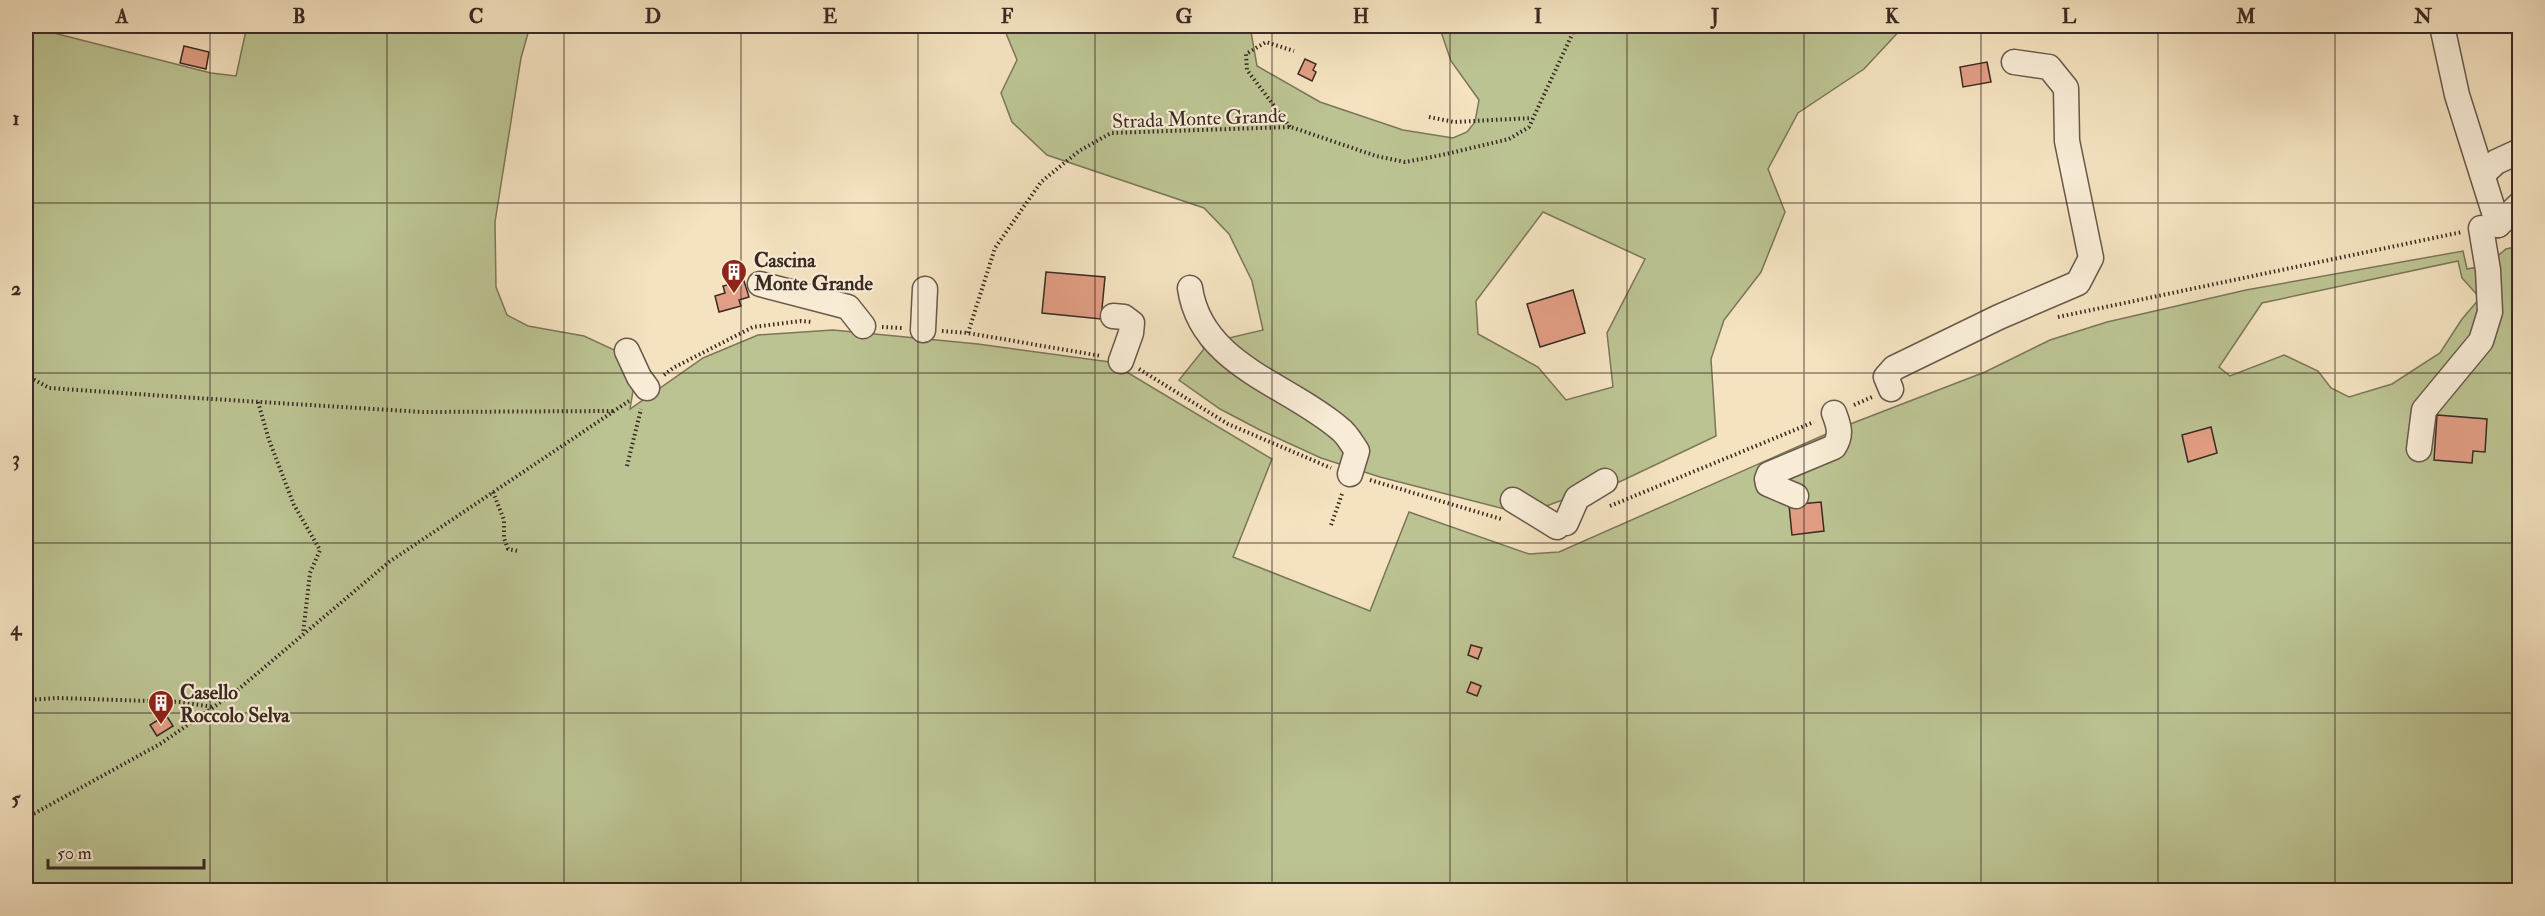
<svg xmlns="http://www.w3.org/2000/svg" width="2545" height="916" viewBox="0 0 2545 916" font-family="'IM FELL Double Pica',serif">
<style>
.green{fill:#bcc392;stroke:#7b765a;stroke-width:1.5;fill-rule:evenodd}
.building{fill:#e29e84;stroke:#3a2a22;stroke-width:1.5}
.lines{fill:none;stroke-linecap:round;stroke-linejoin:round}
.minor-casing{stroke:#68584a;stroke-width:27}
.path{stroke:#3a2a22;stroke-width:4;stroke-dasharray:1.5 3;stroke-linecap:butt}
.minor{stroke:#f8ecd6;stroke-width:24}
.grid{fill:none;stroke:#3a2a22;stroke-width:1.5;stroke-opacity:0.55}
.labels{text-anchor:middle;stroke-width:4.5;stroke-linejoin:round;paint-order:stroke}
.street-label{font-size:20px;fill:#3a2a22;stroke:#f8ecd6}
.poi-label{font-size:20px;font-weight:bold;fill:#3a2a22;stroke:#f8ecd6;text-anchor:start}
.neatline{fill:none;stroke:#3a2a22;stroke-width:2}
.grid-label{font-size:20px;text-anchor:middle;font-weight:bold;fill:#3a2a22}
</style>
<rect width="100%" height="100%" fill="#f4e2c0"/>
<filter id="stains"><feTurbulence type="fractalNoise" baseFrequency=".00333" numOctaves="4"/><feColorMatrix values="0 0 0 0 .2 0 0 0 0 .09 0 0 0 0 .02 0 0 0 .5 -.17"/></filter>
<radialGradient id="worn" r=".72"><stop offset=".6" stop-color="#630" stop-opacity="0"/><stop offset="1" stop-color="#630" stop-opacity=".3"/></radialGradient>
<g class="green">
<path d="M26 26H44L42 30 211 73 236 76 247 26H530L521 58 495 222 496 287 507 315 528 326 584 336 623 354 635 379 630 409 703 358 758 335 833 330 978 344 1110 362 1272 459 1233 557 1370 611 1409 512 1529 554 1559 552 1840 428 1985 372 2050 340 2107 322 2246 290 2463 251 2467 269 2487 265 2506 249 2519 246V890H26ZM2458 261 2462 278 2480 298 2462 319 2440 353 2392 384 2349 397 2331 388 2318 371 2284 355 2230 376 2219 367 2262 303Z"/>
<path d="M1003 26H1250L1257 66 1320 102 1403 130 1453 138 1467 132 1475 122 1479 100 1451 61 1439 26H1904L1864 69 1798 113 1768 169 1785 212 1761 272 1724 320 1711 359 1716 436 1592 495 1571 497 1524 514 1380 477 1321 458 1260 430 1220 409 1179 380 1204 349C1188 322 1183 310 1182 279L1198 280 1201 302 1225 339 1263 330 1252 281 1229 234 1204 208 1047 155 1012 122 1001 93 1017 60ZM1543 212 1645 259 1607 333 1613 387 1566 400 1538 367 1478 334 1476 301Z"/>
</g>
<g class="building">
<polygon points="184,46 209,52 206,69 180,63"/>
<polygon points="1305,59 1316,64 1313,70 1316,72 1312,81 1298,74"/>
<polygon points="1987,62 1991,82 1963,87 1960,67"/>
<polygon points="1046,272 1105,277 1101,319 1042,313"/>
<polygon points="744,281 749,297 739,300 741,306 719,312 715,296 725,293 723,286"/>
<polygon points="1573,290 1585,333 1540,347 1527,304"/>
<polygon points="2437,415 2487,419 2485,452 2473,451 2472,463 2434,460"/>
<polygon points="2211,427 2217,453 2188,462 2182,435"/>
<polygon points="1821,502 1824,531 1792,535 1789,505"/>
<polygon points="1471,645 1482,648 1478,659 1468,655"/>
<polygon points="1471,682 1481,686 1477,696 1467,692"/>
<polygon points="166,715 173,726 157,736 150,725"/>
</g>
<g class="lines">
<defs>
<g id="minor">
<polyline points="2442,26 2457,95 2498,225"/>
<polyline points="2483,174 2496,162 2520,151"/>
<polyline points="2498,225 2520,204"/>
<polyline points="760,284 848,307 863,326"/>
<path d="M1190 288C1201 365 1288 384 1340 429 1347 434 1352 444 1357 451L1350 474"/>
<polyline points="1113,316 1124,317 1132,323 1131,333 1121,361"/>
<polyline points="923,330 925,289"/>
<polyline points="627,351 639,377 647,388"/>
<polyline points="1891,389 1886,377 1894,368 1999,317 2078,283 2091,258 2067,141 2066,88 2049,67 2014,62"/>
<polyline points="2419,449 2424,410 2481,341 2490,312 2488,270 2481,228"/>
<path d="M1796 496 1768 484 1767 479 1769 474 1834 447C1842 435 1839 426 1834 413"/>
<polyline points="1513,500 1557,527"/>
<polyline points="1566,523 1577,498 1605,481"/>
</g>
</defs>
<use href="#minor" class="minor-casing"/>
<g class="path">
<polyline points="1429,117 1454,122 1532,118"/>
<polyline points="1290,127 1247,70 1246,54 1266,42 1294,51"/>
<polyline points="2058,317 2462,232"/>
<polyline points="882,327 902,328"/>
<polyline points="942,331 968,333 1101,356"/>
<polyline points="968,333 995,248 1041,182 1079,151 1111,133 1291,127 1376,156 1405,162 1442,155 1509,139 1529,127 1576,26"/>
<polyline points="1139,369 1228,424 1331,468"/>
<polyline points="26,375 49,388 180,397 423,412 614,411"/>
<polyline points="664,375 673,368 753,327 801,321 812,322"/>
<polyline points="258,402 269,440 294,505 320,550 310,573 303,634"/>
<polyline points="1854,405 1872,397"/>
<polyline points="627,466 641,409"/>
<polyline points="1370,480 1501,519"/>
<polyline points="493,492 504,520 504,538 508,549 518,551"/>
<polyline points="1610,506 1814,422"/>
<polyline points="1331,525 1342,494"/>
<polyline points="26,700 59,698 180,702 213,707"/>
<polyline points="26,818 160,744 234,693 389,562 629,401"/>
</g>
<use href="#minor" class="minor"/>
</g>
<path class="grid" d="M210 26V890M387 26V890M564 26V890M741 26V890M918 26V890M1095 26V890M1272 26V890M1450 26V890M1627 26V890M1804 26V890M1981 26V890M2158 26V890M2335 26V890M26 203H2520M26 373H2520M26 543H2520M26 713H2520"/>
<defs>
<symbol id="building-pin" viewBox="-11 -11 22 30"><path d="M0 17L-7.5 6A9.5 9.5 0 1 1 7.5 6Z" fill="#8f2418" stroke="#f8ecd6"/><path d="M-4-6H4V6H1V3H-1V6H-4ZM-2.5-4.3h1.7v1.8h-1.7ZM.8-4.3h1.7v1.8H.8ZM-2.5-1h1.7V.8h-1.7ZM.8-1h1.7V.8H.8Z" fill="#fff"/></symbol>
</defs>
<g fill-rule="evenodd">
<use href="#building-pin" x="719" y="257" width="30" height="40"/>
<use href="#building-pin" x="146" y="688" width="30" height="40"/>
</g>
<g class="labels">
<g class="street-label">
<text transform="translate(1199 118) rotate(-2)" y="7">Strada Monte Grande</text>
</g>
<g class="poi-label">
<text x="754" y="267">Cascina<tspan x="754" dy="23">Monte Grande</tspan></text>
<text x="180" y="699">Casello<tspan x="180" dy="23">Roccolo Selva</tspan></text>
</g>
</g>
<rect width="2545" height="916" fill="none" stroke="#f4e2c0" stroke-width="66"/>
<path d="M48 859v9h156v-9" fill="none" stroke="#3a2a22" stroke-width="3"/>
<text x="57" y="859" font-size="18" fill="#3a2a22" stroke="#f8ecd6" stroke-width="4.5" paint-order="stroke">50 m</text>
<rect x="33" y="33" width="2479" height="850" class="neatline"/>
<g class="grid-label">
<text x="122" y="23">A</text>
<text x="299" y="23">B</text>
<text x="476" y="23">C</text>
<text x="653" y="23">D</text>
<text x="830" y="23">E</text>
<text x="1007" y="23">F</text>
<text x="1184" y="23">G</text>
<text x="1361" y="23">H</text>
<text x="1538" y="23">I</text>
<text x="1715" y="23">J</text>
<text x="1892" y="23">K</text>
<text x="2069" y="23">L</text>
<text x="2246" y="23">M</text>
<text x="2423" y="23">N</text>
<text x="16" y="125">1</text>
<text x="16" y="295">2</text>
<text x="16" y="465">3</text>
<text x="16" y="635">4</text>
<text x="16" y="805">5</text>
</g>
<rect width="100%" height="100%" filter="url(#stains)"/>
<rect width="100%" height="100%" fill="url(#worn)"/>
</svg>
